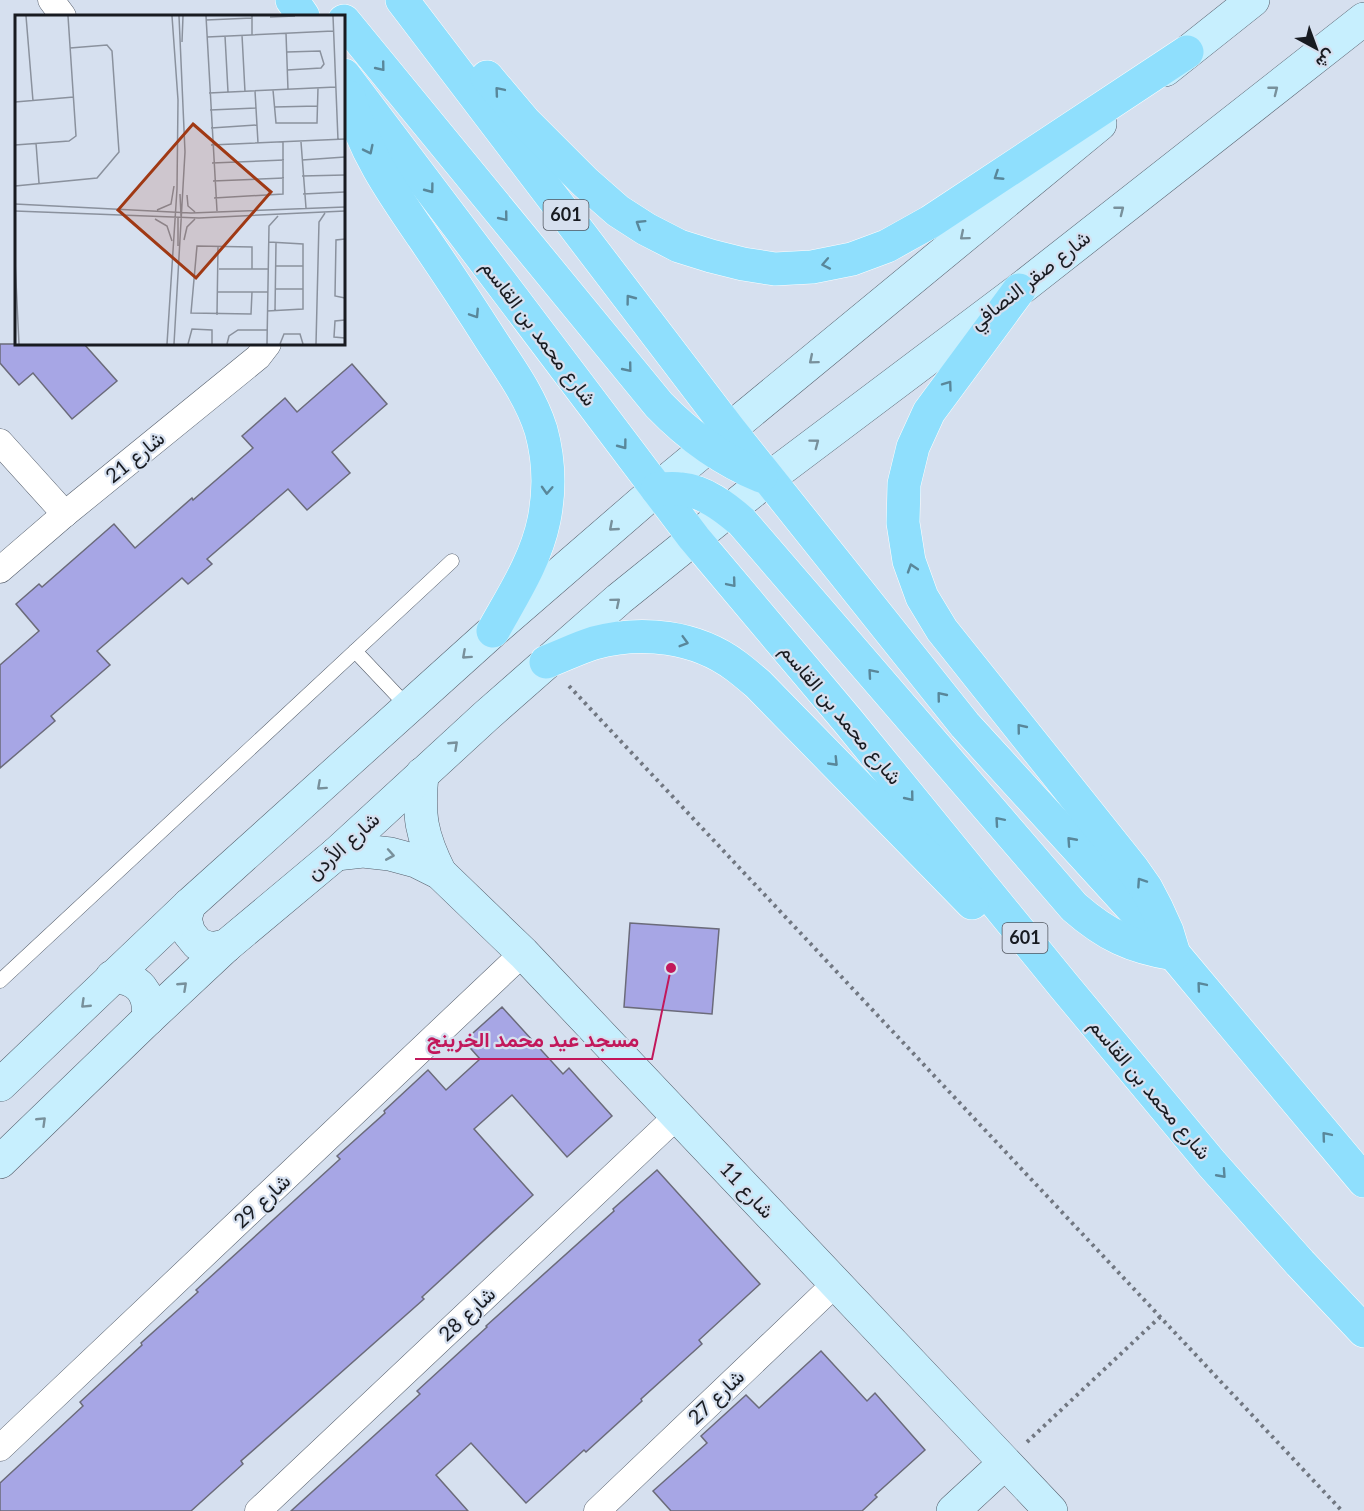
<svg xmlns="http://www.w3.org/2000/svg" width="1364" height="1511" viewBox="0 0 1364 1511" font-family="Lato,Vazirmatn,sans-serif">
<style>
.building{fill:#a7a6e5;stroke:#6b6b7a;stroke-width:1.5}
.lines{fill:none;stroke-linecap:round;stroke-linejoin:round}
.lane-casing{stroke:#565f6c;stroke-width:15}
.street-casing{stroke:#565f6c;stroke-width:27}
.secondary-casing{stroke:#565f6c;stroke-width:34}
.primary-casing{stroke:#fff;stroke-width:34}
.path{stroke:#717781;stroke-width:4;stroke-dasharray:3 4.5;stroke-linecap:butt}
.lane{stroke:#fff;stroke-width:14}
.street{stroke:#fff;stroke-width:26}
.secondary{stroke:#c7effe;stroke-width:33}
.primary{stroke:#8fdffd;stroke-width:33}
.oneway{stroke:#59879a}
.oneway2{stroke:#78909b}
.labels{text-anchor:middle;stroke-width:4.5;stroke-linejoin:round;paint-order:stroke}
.shield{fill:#d6e0ef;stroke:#51565f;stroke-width:1.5}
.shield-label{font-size:18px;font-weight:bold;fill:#181b21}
.street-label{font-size:20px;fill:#181b21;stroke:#d6e0ef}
.inset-road{fill:none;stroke:#8a919d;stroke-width:1.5}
.view{fill:#a03914;fill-opacity:0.15;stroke:#a03914;stroke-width:3}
.inset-edge{fill:none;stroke:#181b21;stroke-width:3}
.leader{fill:none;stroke:#c2185b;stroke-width:2}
.callout-dot{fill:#c2185b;stroke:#d6e0ef;stroke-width:2}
.callout-label{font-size:21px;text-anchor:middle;font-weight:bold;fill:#c2185b;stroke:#d6e0ef;stroke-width:4.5;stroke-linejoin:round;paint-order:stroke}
</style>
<rect width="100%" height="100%" fill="#d6e0ef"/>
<g class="building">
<polygon points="0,344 84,344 117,381 72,419 33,373 19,385 0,363"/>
<polygon points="352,364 387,404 332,452 350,473 307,510 288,489 207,559 212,564 188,584 182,578 97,651 110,665 51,716 55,721 0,768 0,665 39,631 16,604 39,584 42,587 114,524 135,548 192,498 193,500 253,448 242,436 285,398 297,412"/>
<polygon points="630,923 719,929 712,1014 624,1007"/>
<polygon points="502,1007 563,1074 569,1068 612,1116 567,1157 512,1095 474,1129 533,1195 422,1297 424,1299 241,1461 243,1464 191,1511 0,1511 0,1483 83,1406 80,1402 142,1345 141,1343 198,1292 196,1290 340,1159 337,1156 385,1113 384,1111 428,1070 446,1090 480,1059 464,1041"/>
<polygon points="657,1170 760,1284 699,1340 702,1344 641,1399 642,1401 586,1452 584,1450 526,1503 471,1443 436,1475 468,1511 291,1511 420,1394 417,1391 487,1327 486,1326 614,1211 613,1209"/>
<polygon points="821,1351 867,1401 875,1393 925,1450 875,1495 877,1497 862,1511 671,1511 653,1491 707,1443 701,1436 746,1395 759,1408"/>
</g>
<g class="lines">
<defs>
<g id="lane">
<polyline points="355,651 408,707"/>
<polyline points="0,981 452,561"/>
</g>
<g id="street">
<polyline points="51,0 63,16"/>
<polyline points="0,442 65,514"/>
<polyline points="0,570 65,514 258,357 268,344"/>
<polyline points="0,1448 523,953"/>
<polyline points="258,1511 677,1116"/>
<polyline points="597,1511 835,1284"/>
</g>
<g id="secondary">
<polyline points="1165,70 1253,0"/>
<path d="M422 774C418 816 421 835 440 873"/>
<polyline points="336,854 363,851 390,854 416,861 440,873 523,953 1051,1511"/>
<polyline points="189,905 185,919 189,933 198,944 211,949 226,946"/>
<path d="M112 977C139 977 151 993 148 1019"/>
<polyline points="0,1085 189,905 493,631 657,489 1100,124"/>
<polyline points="0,1162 148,1019 226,946 336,854 486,716 619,599 768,479 1019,290 1364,19"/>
<polyline points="953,1511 1005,1463"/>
</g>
<g id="primary">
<polyline points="292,0 303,16"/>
<polyline points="402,0 729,429 965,725 1174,954 1364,1181"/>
<path d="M344 21 659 405C688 435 722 460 761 476"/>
<polyline points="344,75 694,538 848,721 1064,986 1212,1164 1300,1263 1364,1331"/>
<polyline points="487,77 525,122 585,182 618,211 646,229 679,246 711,256 743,264 775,269 812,267 852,259 887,246 930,222 1187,52"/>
<path d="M349 97C363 151 392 192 423 237 447 272 470 307 493 343 511 370 531 398 541 430 549 459 550 490 544 520 536 560 513 595 493 631"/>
<path d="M657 489C665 489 673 488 681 489 704 491 725 507 742 522L1074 907C1106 935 1131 947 1174 954L1167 931 1157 909 1146 888 1132 868 942 630 922 597 909 561 903 523 904 484 913 447 929 412 1019 290"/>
<path d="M546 662C562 656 578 648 594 643 642 630 696 636 736 666 744 672 751 678 758 684L972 903"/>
</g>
</defs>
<use href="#lane" class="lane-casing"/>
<use href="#street" class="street-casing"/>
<use href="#secondary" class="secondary-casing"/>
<use href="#primary" class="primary-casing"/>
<g class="path">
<polyline points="569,686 1342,1511"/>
<polyline points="1027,1442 1160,1317"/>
</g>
<use href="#lane" class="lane"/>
<use href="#street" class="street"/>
<use href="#secondary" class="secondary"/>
<use href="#primary" class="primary"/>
</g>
<defs><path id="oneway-chevron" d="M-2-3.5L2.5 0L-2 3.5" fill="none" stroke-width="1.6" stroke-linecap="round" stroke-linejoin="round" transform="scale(1.5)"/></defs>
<g class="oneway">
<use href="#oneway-chevron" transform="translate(381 67) rotate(51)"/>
<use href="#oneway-chevron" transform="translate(499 91) rotate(-130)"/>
<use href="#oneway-chevron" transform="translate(369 150) rotate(64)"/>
<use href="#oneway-chevron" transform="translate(998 176) rotate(147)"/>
<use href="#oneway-chevron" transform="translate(430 189) rotate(53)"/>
<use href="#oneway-chevron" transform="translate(504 217) rotate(51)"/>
<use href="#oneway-chevron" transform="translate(640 224) rotate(-148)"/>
<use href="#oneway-chevron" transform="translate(826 264) rotate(169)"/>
<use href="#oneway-chevron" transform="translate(630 299) rotate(-127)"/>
<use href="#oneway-chevron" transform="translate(475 314) rotate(57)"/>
<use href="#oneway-chevron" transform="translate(628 368) rotate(51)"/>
<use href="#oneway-chevron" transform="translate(948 385) rotate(-54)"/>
<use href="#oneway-chevron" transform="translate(623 445) rotate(53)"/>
<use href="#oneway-chevron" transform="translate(547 490) rotate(93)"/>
<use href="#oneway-chevron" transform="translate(912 568) rotate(-108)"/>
<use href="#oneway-chevron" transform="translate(732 583) rotate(50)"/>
<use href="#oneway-chevron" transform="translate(684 642) rotate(16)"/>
<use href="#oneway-chevron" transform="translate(872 673) rotate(-131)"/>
<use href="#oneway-chevron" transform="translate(941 696) rotate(-129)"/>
<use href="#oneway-chevron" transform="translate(1021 728) rotate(-129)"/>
<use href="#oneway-chevron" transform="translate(834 762) rotate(46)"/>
<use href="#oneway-chevron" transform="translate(910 797) rotate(51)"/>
<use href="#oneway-chevron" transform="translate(999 821) rotate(-131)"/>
<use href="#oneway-chevron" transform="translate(1071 841) rotate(-132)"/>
<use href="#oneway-chevron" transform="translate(1141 882) rotate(-124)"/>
<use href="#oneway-chevron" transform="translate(1201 986) rotate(-130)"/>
<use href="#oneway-chevron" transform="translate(1326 1136) rotate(-130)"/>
<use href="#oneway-chevron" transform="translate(1222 1174) rotate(48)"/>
</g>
<g class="oneway2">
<use href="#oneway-chevron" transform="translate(1274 90) rotate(-38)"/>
<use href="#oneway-chevron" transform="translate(1120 210) rotate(-38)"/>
<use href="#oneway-chevron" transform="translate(964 236) rotate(140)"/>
<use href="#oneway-chevron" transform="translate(813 360) rotate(140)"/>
<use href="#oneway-chevron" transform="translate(815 443) rotate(-37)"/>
<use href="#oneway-chevron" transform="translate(613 527) rotate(139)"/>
<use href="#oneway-chevron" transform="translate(616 602) rotate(-40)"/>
<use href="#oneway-chevron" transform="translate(466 655) rotate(138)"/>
<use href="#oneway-chevron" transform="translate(454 745) rotate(-43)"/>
<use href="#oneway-chevron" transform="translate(321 786) rotate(138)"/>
<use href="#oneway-chevron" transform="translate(390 855) rotate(10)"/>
<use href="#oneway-chevron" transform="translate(183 986) rotate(-43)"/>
<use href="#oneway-chevron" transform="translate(85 1004) rotate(136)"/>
<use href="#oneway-chevron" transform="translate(42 1121) rotate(-44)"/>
</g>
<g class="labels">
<g class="shield">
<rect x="543.5" y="200" width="45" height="30" rx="4.5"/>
<rect x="1002.5" y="923" width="45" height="30" rx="4.5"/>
</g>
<g class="shield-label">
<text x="566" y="221">601</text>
<text x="1025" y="944">601</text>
</g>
<g class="street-label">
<text transform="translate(1030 280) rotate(-38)" y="7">شارع صقر النصافي</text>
<text transform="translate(539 333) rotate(53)" y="7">شارع محمد بن القاسم</text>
<text transform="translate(135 457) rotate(-39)" y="7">شارع 21</text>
<text transform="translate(841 714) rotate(50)" y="7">شارع محمد بن القاسم</text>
<text transform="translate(343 846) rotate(-42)" y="7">شارع الأردن</text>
<text transform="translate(1150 1089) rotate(50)" y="7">شارع محمد بن القاسم</text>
<text transform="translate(747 1190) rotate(47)" y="7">شارع 11</text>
<text transform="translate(262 1201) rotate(-43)" y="7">شارع 29</text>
<text transform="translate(467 1314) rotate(-43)" y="7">شارع 28</text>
<text transform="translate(716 1397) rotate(-44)" y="7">شارع 27</text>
</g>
</g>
<g transform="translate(15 15)">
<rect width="330" height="330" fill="#d6e0ef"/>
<path class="inset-road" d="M11 1 18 86M191 1 202 196M237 1V20M318 1 323 125M255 2 280 1M191 5 237 3M271 18 273 75M227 20 230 77M210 21 213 77M192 22 318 16M167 27 168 1M272 37 305 36 309 49 306 53 272 55M258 75 261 108H302L303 73M240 76 243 128M194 78 321 72M0 87 59 82M259 92 303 91M195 95 241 93M196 113 242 110M286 127 291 193M21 128 24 168M0 130 54 126 61 121 53 1M196 130 330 124M287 145 330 142M197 148 269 145M287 161 330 160M198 166 269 163M0 171 82 163 104 137 97 36 92 30 55 33M165 179 166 201M288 179 330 177M172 180 173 191 180 197M199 183 268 179V127M0 189 176 198 330 192M142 195 156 189 159 171M0 196 184 203 330 196M140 204 152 211 157 226M330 224 321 225 320 281 330 283M169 225 172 212 180 204M163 231V203M0 246 4 329M260 251H288M204 254H253M260 274H288M203 277H253M237 277 236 299 176 298 182 231 237 232V254M252 296 288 294V229L254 227M260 296 261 228M202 300 203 231M330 305 320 306 319 322 330 323M152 329 162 174 163 85 157 1M159 329 170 137 164 1M173 329 177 314 197 315V329M212 329 214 321 223 315H252M252 329 254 211 263 201M265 329 269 319H285L288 329M301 329 304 207 310 198"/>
<path class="view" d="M178 109 256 177 181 263 103 195Z"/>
<rect width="330" height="330" class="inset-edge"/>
</g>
<path class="leader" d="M671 968L652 1059H415"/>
<circle class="callout-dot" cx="671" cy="968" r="6"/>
<g class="callout-label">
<text x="533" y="1047">مسجد عيد محمد الخرينج</text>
</g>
<g transform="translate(1316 48) rotate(139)" stroke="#d6e0ef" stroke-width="4.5" paint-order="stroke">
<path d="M0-4.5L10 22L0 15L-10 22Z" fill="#181b21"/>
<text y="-9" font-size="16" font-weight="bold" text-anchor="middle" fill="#181b21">ش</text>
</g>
</svg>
